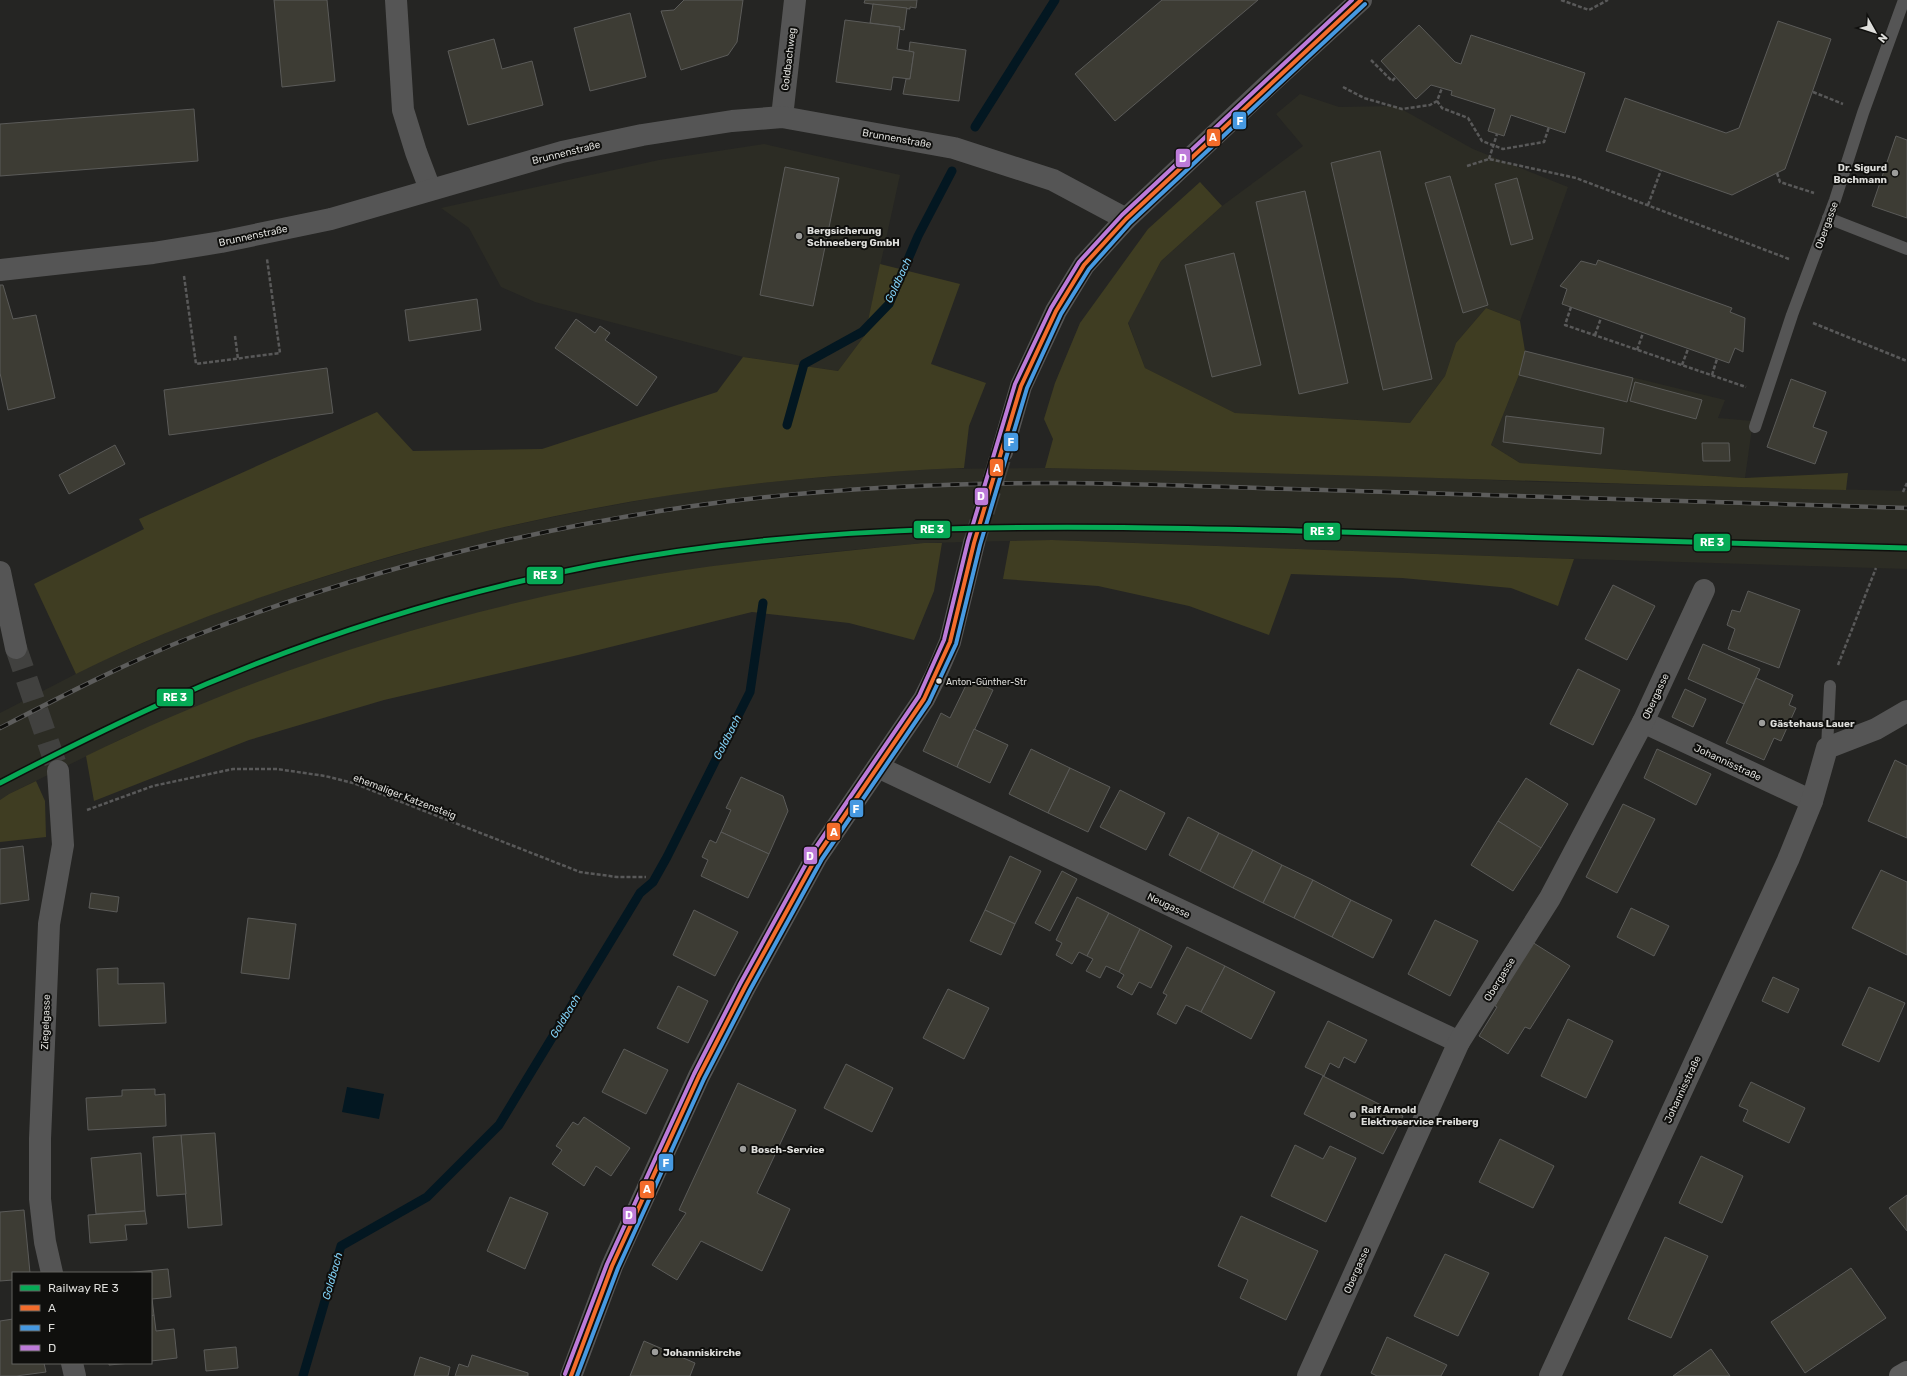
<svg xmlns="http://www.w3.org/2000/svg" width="1907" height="1376" viewBox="0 0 1907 1376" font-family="Rubik,sans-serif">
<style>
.built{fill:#2c2c24}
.green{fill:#3f3d22}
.water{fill:#031721}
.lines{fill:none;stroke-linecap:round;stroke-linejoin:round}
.stream{stroke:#031721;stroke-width:9}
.building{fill:#3d3c34;stroke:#5b5b59}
.street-tunnel{stroke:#41413f;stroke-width:22;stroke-dasharray:22 11;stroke-linecap:butt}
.path{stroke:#595959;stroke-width:2.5;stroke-dasharray:4 2;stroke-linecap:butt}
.lane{stroke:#555;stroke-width:12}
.street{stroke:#555;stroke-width:22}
.primary{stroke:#5e5e5d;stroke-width:22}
.rail-casing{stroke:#5d5d5c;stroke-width:4.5}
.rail{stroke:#0f0f0d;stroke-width:3;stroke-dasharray:9;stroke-linecap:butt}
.bus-1-casing{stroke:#0f0f0d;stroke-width:7}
.bus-2-casing{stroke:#0f0f0d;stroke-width:7}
.bus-3-casing{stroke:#0f0f0d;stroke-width:7}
.bus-1{stroke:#f36c2b;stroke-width:4}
.bus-2{stroke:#4699e1;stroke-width:4}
.bus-3{stroke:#bd7bd9;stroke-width:4}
.rail-1-casing{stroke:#0f0f0d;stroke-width:8}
.rail-1{stroke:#06aa56;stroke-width:5}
.poi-dot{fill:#9d9d9b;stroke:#0f0f0d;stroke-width:1.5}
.bus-dot{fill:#dededb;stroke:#0f0f0d;stroke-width:1.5}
.labels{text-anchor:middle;stroke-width:4;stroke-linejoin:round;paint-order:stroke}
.bus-label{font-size:9px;fill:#dededb;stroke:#0f0f0d;text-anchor:start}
.street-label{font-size:10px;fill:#dededb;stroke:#0f0f0d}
.poi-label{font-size:10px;font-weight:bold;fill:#dededb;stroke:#0f0f0d;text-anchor:start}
.water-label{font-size:11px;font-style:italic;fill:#81d0f5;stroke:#0f0f0d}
.line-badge{stroke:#0f0f0d;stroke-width:1.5}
.badge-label{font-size:11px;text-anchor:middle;font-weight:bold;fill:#fff}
</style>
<rect width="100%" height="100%" fill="#252523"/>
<g class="built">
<polygon points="1300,94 1339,107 1396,106 1473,149 1568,187 1520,321 1486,308 1456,343 1445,376 1410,423 1235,413 1145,368 1128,322 1161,261 1222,206 1303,146 1276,114"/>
<polygon points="764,144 900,175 865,335 838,371 743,357 535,302 501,287 469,228 441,208 659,160"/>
<polygon points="1525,351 1725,400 1718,418 1753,421 1745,478 1520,463 1491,445 1519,375"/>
<polygon points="1045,468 1355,474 1540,482 1907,491 1907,569 1518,557 1052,540 924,543 800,555 659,574 530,600 414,630 306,665 130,735 9,794 0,800 0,713 97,663 186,624 263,596 362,565 468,535 572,513 690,491 789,480 925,469"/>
</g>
<g class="green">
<path d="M1200 182 1222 206 1161 261 1128 323 1145 368 1235 413 1410 423 1445 376 1456 343 1486 308 1520 321 1525 351 1519 375 1491 445 1520 463 1745 478 1848 473 1846 490C1579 483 1312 473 1045 468L1053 439 1044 419 1055 383 1080 323 1148 229Z"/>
<path d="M880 264 960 284 931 364 986 383 969 426 964 468C921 469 878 473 835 476 663 490 493 523 329 575 242 602 157 633 76 674L34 584 144 529 139 519 377 412 413 451 542 449 717 392 743 357 838 371 865 335Z"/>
<polygon points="1052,540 1518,557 1574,559 1558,606 1511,588 1402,578 1291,574 1269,635 1189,606 1098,586 1003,579 1010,541"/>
<path d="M924 543H942L934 591 914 640 849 623 752 612 574 656 384 700 249 740 94 801 86 756C266 668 462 607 659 574 747 560 836 552 924 543Z"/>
<polygon points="36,781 45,801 46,837 0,842 0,800 9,794"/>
</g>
<polygon class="water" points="347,1087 384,1094 379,1119 342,1112"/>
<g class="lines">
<g class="stream">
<polyline points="975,127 1055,0"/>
<polyline points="787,425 804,364 862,332 889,304 918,236 952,171"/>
<polyline points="303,1376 341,1246 427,1197 499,1125 640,893 653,882 667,857 750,692 763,603"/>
</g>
</g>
<g class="building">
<polygon points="274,0 327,0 335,81 282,87"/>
<polygon points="684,0 743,0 737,42 728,55 681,70 661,11 674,10"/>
<polygon points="865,0 917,0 916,8 910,7 910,9 864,3"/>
<polygon points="1162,0 1258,0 1115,121 1075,74"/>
<polygon points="873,4 907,8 904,30 899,29 900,27 870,23"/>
<polygon points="630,13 646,77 590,91 574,28"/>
<polygon points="845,20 900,27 897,49 914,52 910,79 893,77 891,90 836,82"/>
<polygon points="1778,21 1831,39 1785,169 1732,195 1606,151 1625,98 1726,133 1739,128"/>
<polygon points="1419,25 1455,62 1461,64 1471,35 1585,73 1565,133 1511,115 1504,136 1488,131 1495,109 1451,95 1452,91 1431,85 1416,99 1381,61"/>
<polygon points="494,39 502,69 532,61 543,105 468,125 448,51"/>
<polygon points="910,42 966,50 959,101 903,94 906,79 910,79 914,52 909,51"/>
<polygon points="194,109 198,161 0,176 0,124"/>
<polygon points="1896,136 1907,140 1907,218 1872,206"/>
<polygon points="1380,151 1432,379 1383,390 1331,163"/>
<polygon points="785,167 839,178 813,306 760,295"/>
<polygon points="1450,176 1488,305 1463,313 1425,183"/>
<polygon points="1517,178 1533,239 1511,245 1495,184"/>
<polygon points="1305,191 1348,383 1299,394 1256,202"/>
<polygon points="1234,253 1261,365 1212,377 1185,265"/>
<polygon points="1598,260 1732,308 1730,312 1745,318 1743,352 1735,348 1729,363 1562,304 1567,289 1560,286 1581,261 1596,265"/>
<polygon points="0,285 3,285 13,319 36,315 55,398 8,410 0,373"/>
<polygon points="477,299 481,330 409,341 405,310"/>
<polygon points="576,319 595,333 600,326 610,333 605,340 657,377 637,406 555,348"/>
<polygon points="1525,351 1633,378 1627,402 1519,375"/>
<polygon points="327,368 333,413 169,435 164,390"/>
<polygon points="1791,379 1826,392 1813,427 1827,432 1815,464 1767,447"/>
<polygon points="1635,382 1702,400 1696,419 1630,401"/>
<polygon points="1506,416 1604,428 1601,454 1503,442"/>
<polygon points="1702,443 1729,443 1730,461 1703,461"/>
<polygon points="115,445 125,464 69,494 59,475"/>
<polygon points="1613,585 1655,606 1627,660 1585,639"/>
<polygon points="1748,591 1800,610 1779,668 1728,649 1735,629 1727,625 1732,610 1740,612"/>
<polygon points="1703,644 1760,669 1744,704 1688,679"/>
<polygon points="1578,669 1620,690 1593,745 1550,724"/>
<polygon points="1756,678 1793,695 1789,705 1796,708 1781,741 1774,738 1764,760 1726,743"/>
<polygon points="969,679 993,690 957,767 923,751 941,713 950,718"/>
<polygon points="1685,689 1706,699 1693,727 1672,717"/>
<polygon points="974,729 1008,745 990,783 957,767"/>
<polygon points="1031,749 1070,768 1048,813 1009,794"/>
<polygon points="1657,749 1711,774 1696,805 1644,778"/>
<polygon points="1895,760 1907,766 1907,838 1868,821"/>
<polygon points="1070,768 1110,787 1088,832 1048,813"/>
<polygon points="741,777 783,796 788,811 769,854 721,832 731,810 726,808"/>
<polygon points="1526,778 1568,804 1541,848 1498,821"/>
<polygon points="1120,790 1165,813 1146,850 1100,827"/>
<polygon points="1623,804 1655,819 1617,893 1586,877"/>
<polygon points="1188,817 1219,833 1200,871 1169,855"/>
<polygon points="1498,821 1541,848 1513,891 1471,865"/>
<polygon points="721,832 769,854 748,898 701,876 708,860 702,857 710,840 716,843"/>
<polygon points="1219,833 1253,850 1233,888 1200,871"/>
<polygon points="23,846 29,900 0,904 0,849"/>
<polygon points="1253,850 1282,865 1263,903 1233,888"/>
<polygon points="1010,856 1041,871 1015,924 985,910"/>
<polygon points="1282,865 1313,880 1294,918 1263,903"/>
<polygon points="1881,870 1907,882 1907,955 1852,928"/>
<polygon points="1062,871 1077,879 1050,931 1035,923"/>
<polygon points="1313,880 1351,900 1332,937 1294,918"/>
<polygon points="91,893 119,897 117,912 89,908"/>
<polygon points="1077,897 1109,913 1087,956 1079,952 1072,964 1056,955 1062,943 1056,940"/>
<polygon points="1351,900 1392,920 1373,958 1332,937"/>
<polygon points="1631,908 1669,926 1654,956 1617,937"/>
<polygon points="694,910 738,932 715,976 673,955"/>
<polygon points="985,910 1015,924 1001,955 970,941"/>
<polygon points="1109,913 1140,929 1119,972 1106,966 1100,978 1086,971 1093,959 1087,956"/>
<polygon points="248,918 296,924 289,979 241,973"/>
<polygon points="1435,920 1478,941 1450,996 1408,974"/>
<polygon points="1140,929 1172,946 1151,988 1139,982 1132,995 1117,987 1124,975 1119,972"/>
<polygon points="1532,942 1570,966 1530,1029 1525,1027 1508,1054 1479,1036 1497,1007 1495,1006"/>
<polygon points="1187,947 1225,966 1201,1012 1186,1005 1176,1024 1157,1014 1167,995 1163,993"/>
<polygon points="1225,966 1275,992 1251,1039 1201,1012"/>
<polygon points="118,968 118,984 164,983 166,1023 99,1026 97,969"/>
<polygon points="1773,977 1799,989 1788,1013 1762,1001"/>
<polygon points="678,986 708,1001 688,1043 657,1028"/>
<polygon points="1869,987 1905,1003 1879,1062 1842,1045"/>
<polygon points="948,989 989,1008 964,1059 923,1038"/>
<polygon points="1568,1019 1613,1041 1586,1098 1541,1076"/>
<polygon points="1328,1021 1367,1040 1355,1063 1344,1057 1339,1068 1330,1063 1324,1076 1305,1067"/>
<polygon points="624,1049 668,1070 646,1114 602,1092"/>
<polygon points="846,1064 893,1088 872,1132 824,1108"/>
<polygon points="1323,1076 1403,1116 1383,1154 1304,1114"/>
<polygon points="1751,1082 1805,1108 1789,1143 1743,1121 1748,1110 1739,1106"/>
<polygon points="738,1083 796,1110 757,1193 790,1209 762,1271 701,1241 677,1280 652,1265 686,1213 679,1210"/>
<polygon points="155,1089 155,1095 165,1094 166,1126 88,1130 86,1098 122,1096 122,1090"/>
<polygon points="584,1117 630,1148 611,1176 596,1166 584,1186 552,1164 562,1150 556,1146 573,1122 578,1125"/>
<polygon points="215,1133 222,1225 188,1228 181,1135"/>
<polygon points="181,1135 186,1194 157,1196 153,1137"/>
<polygon points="1500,1139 1554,1166 1533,1208 1479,1182"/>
<polygon points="1295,1145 1323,1159 1330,1146 1356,1158 1326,1222 1271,1196"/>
<polygon points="141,1153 145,1211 96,1214 91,1158"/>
<polygon points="1701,1156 1743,1176 1722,1223 1679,1203"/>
<polygon points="1907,1195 1907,1231 1889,1208"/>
<polygon points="510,1197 548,1213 525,1269 487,1251"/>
<polygon points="24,1210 30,1273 13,1273 13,1280 0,1281 0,1212"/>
<polygon points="145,1211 147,1224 125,1225 127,1240 90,1243 88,1215"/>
<polygon points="1241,1216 1318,1251 1286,1320 1240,1298 1248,1280 1218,1266"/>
<polygon points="1665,1237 1708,1256 1671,1338 1628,1319"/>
<polygon points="1445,1254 1489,1273 1458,1336 1414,1316"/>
<polygon points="1851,1268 1886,1318 1805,1373 1771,1322"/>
<polygon points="168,1269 171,1297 152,1299 154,1315 151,1316 151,1273 123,1273"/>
<polygon points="154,1315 156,1331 174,1329 177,1358 151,1361 151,1316"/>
<polygon points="13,1319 13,1363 44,1363 46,1372 16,1376 0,1376 0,1321"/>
<polygon points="1387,1337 1447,1365 1441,1376 1377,1376 1371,1373"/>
<polygon points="644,1341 695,1363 690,1376 630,1376"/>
<polygon points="236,1347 238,1368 206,1371 204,1350"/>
<polygon points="1711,1349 1730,1376 1673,1376"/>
<polygon points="472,1355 528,1373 528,1376 455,1376 459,1364 468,1367"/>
<polygon points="420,1357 450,1367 448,1376 414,1376"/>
<polygon points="109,1363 131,1363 109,1365"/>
</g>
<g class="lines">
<g class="street-tunnel">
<polyline points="974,543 1002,452"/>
<polyline points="16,648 58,771"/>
</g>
<g class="path">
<polyline points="1561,0 1589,10 1608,0"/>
<polyline points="1371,60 1392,81 1396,77"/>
<polyline points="1343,87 1364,98 1402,109 1430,105 1437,101 1442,88"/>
<polyline points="1813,92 1843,104"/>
<polyline points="1437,101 1442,108 1468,118 1482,141 1503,149 1544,142 1549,127"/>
<polyline points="1489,159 1497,134"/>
<polyline points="1467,166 1489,159 1576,178 1789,259"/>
<polyline points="1777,173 1780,182 1814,193"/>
<polyline points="1648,205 1661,170"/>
<polyline points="184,276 196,364 280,353 267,259"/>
<polyline points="1571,307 1565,325 1746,387"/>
<polyline points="1813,323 1907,361"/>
<polyline points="1595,335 1601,318"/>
<polyline points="235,336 238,359"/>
<polyline points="1637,350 1643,333"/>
<polyline points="1682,365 1688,349"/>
<polyline points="1712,375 1717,359"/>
<polyline points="1903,492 1907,483"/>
<polyline points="1838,665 1876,568"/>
<polyline points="87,810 153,786 233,769 277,769 325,776 353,783 580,872 617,877 646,877"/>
</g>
<g class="lane">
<polyline points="1828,218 1907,249"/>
<polyline points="1755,427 1792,315 1835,200 1863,113 1904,0"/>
<polyline points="1827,748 1830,686"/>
</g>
<g class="street">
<polyline points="396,0 403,110 416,152 430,189"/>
<polyline points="782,117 795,0"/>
<polyline points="0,270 153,253 221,242 331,219 562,152 642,135 732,121 782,117 954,148 1053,180 1126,219"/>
<polyline points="1002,452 1021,386 1056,311 1084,265 1126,219 1268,85 1361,0"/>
<polyline points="0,572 16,648"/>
<polyline points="1643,722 1812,801"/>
<polyline points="878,767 1459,1042"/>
<polyline points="52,1273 45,1242 40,1199 40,1139 49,924 63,845 58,771"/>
<polyline points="72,1363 75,1376"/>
<polyline points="571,1376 612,1266 699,1076 745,987 817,856 924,699 935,677 950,642 974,543"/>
<polyline points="1308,1376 1459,1042 1550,898 1643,722 1704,590"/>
<polyline points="1550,1376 1788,860 1812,801 1827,748 1876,729 1907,711"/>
</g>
<polyline class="primary" points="1900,1376 1907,1372"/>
<defs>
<path id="rail" d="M0 728C64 695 128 662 194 636 346 577 505 535 666 510 795 490 926 483 1056 483 1134 483 1213 487 1291 489 1496 495 1702 502 1907 508"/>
</defs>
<use href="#rail" class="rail-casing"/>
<use href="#rail" class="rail"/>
<defs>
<polyline id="bus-1" points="571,1376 612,1266 699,1076 745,987 817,856 924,699 950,642 974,543 1021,386 1056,311 1084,265 1126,219 1361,0"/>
<polyline id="bus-2" points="577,1376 618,1268 704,1079 750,990 822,859 929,702 956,644 980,545 1027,388 1061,314 1089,269 1130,223 1365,4"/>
<polyline id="bus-3" points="565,1374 607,1264 694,1074 740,984 812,853 919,696 944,640 968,541 1015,384 1051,308 1079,262 1122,215 1352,0"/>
</defs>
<use href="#bus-1" class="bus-1-casing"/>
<use href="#bus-2" class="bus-2-casing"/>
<use href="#bus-3" class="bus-3-casing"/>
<use href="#bus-1" class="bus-1"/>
<use href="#bus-2" class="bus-2"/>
<use href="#bus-3" class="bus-3"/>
<defs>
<path id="rail-1" d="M0 783C52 756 105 729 158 705 298 642 446 594 596 565 829 520 1064 525 1299 531 1502 536 1705 542 1907 548"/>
</defs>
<use href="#rail-1" class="rail-1-casing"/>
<use href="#rail-1" class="rail-1"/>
</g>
<g class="poi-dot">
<circle cx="1895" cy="173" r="4"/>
<circle cx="799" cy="236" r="4"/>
<circle cx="1762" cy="723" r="4"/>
<circle cx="1353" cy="1115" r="4"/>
<circle cx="743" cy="1149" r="4"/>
<circle cx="655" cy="1352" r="4"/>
</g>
<circle class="bus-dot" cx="939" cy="681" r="3.5"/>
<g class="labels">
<g class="bus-label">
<text x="946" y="685">Anton-Günther-Str</text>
</g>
<g class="street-label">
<text transform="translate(788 59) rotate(-83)" y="4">Goldbachweg</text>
<text transform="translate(897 138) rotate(10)" y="4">Brunnenstraße</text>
<text transform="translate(566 152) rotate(-14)" y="4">Brunnenstraße</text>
<text transform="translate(1826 225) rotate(-70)" y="4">Obergasse</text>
<text transform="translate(253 235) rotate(-12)" y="4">Brunnenstraße</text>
<text transform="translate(1655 696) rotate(-65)" y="4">Obergasse</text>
<text transform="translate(1728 762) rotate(25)" y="4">Johannisstraße</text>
<text transform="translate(405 796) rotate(21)" y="4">ehemaliger Katzensteig</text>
<text transform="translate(1169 905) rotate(25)" y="4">Neugasse</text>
<text transform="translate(1499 979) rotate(-58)" y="4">Obergasse</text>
<text transform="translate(45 1022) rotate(-88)" y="4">Ziegelgasse</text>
<text transform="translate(1682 1089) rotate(-65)" y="4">Johannisstraße</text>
<text transform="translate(1356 1270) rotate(-66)" y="4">Obergasse</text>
</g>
<g class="poi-label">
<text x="1887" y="171" text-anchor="end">Dr. Sigurd<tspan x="1887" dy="12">Bochmann</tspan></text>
<text x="807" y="234">Bergsicherung<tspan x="807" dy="12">Schneeberg GmbH</tspan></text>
<text x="1770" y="727">Gästehaus Lauer</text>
<text x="1361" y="1113">Ralf Arnold<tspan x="1361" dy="12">Elektroservice Freiberg</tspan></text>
<text x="751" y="1153">Bosch-Service</text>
<text x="663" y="1356">Johanniskirche</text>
</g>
<g class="water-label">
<text transform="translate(898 280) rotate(-65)" y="4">Goldbach</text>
<text transform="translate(727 737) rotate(-63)" y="4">Goldbach</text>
<text transform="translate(565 1016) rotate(-59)" y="4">Goldbach</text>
<text transform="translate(332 1276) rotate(-74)" y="4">Goldbach</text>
</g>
</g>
<g class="line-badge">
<rect x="1232" y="111" width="15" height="19" rx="4" fill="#4699e1"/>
<rect x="1206" y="128" width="15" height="19" rx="4" fill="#f36c2b"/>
<rect x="1175" y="148" width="16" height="20" rx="4" fill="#bd7bd9"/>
<rect x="1003" y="432" width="16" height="20" rx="4" fill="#4699e1"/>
<rect x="989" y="458" width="15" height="19" rx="4" fill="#f36c2b"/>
<rect x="974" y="487" width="15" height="19" rx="4" fill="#bd7bd9"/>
<rect x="913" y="520" width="38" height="19" rx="4" fill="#06aa56"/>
<rect x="1303" y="522" width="38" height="19" rx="4" fill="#06aa56"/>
<rect x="1693" y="533" width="38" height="19" rx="4" fill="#06aa56"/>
<rect x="526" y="566" width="38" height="19" rx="4" fill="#06aa56"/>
<rect x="156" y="688" width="38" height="19" rx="4" fill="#06aa56"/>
<rect x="849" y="799" width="15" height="19" rx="4" fill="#4699e1"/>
<rect x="826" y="822" width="15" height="19" rx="4" fill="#f36c2b"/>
<rect x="803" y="846" width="15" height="19" rx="4" fill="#bd7bd9"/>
<rect x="658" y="1153" width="16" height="19" rx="4" fill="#4699e1"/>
<rect x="639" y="1180" width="16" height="19" rx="4" fill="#f36c2b"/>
<rect x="622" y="1206" width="15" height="19" rx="4" fill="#bd7bd9"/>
</g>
<g class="badge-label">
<text x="1240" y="125">F</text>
<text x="1213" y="141">A</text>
<text x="1183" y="162">D</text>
<text x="1011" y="446">F</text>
<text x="997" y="472">A</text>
<text x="981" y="500">D</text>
<text x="932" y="533">RE 3</text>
<text x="1322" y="535">RE 3</text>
<text x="1712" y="546">RE 3</text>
<text x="545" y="579">RE 3</text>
<text x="175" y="701">RE 3</text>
<text x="856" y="813">F</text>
<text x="834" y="836">A</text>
<text x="810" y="860">D</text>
<text x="666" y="1167">F</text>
<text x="647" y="1193">A</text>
<text x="629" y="1219">D</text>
</g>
<rect x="12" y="1272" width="140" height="92" fill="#0f0f0d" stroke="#62625f"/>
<rect x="20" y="1285" width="20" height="6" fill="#06aa56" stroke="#62625f"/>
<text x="48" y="1292" font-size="12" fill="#dededb">Railway RE 3</text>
<rect x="20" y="1305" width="20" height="6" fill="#f36c2b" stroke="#62625f"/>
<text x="48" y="1312" font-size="12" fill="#dededb">A</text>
<rect x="20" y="1325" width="20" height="6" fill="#4699e1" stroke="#62625f"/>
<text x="48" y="1332" font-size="12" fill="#dededb">F</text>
<rect x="20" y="1345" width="20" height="6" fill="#bd7bd9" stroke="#62625f"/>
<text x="48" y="1352" font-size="12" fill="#dededb">D</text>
<g transform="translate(1875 32) rotate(129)" stroke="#0f0f0d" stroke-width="3" paint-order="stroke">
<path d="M0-3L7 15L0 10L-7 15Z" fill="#dededb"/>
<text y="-6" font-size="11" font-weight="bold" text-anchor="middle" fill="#dededb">N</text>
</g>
</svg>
